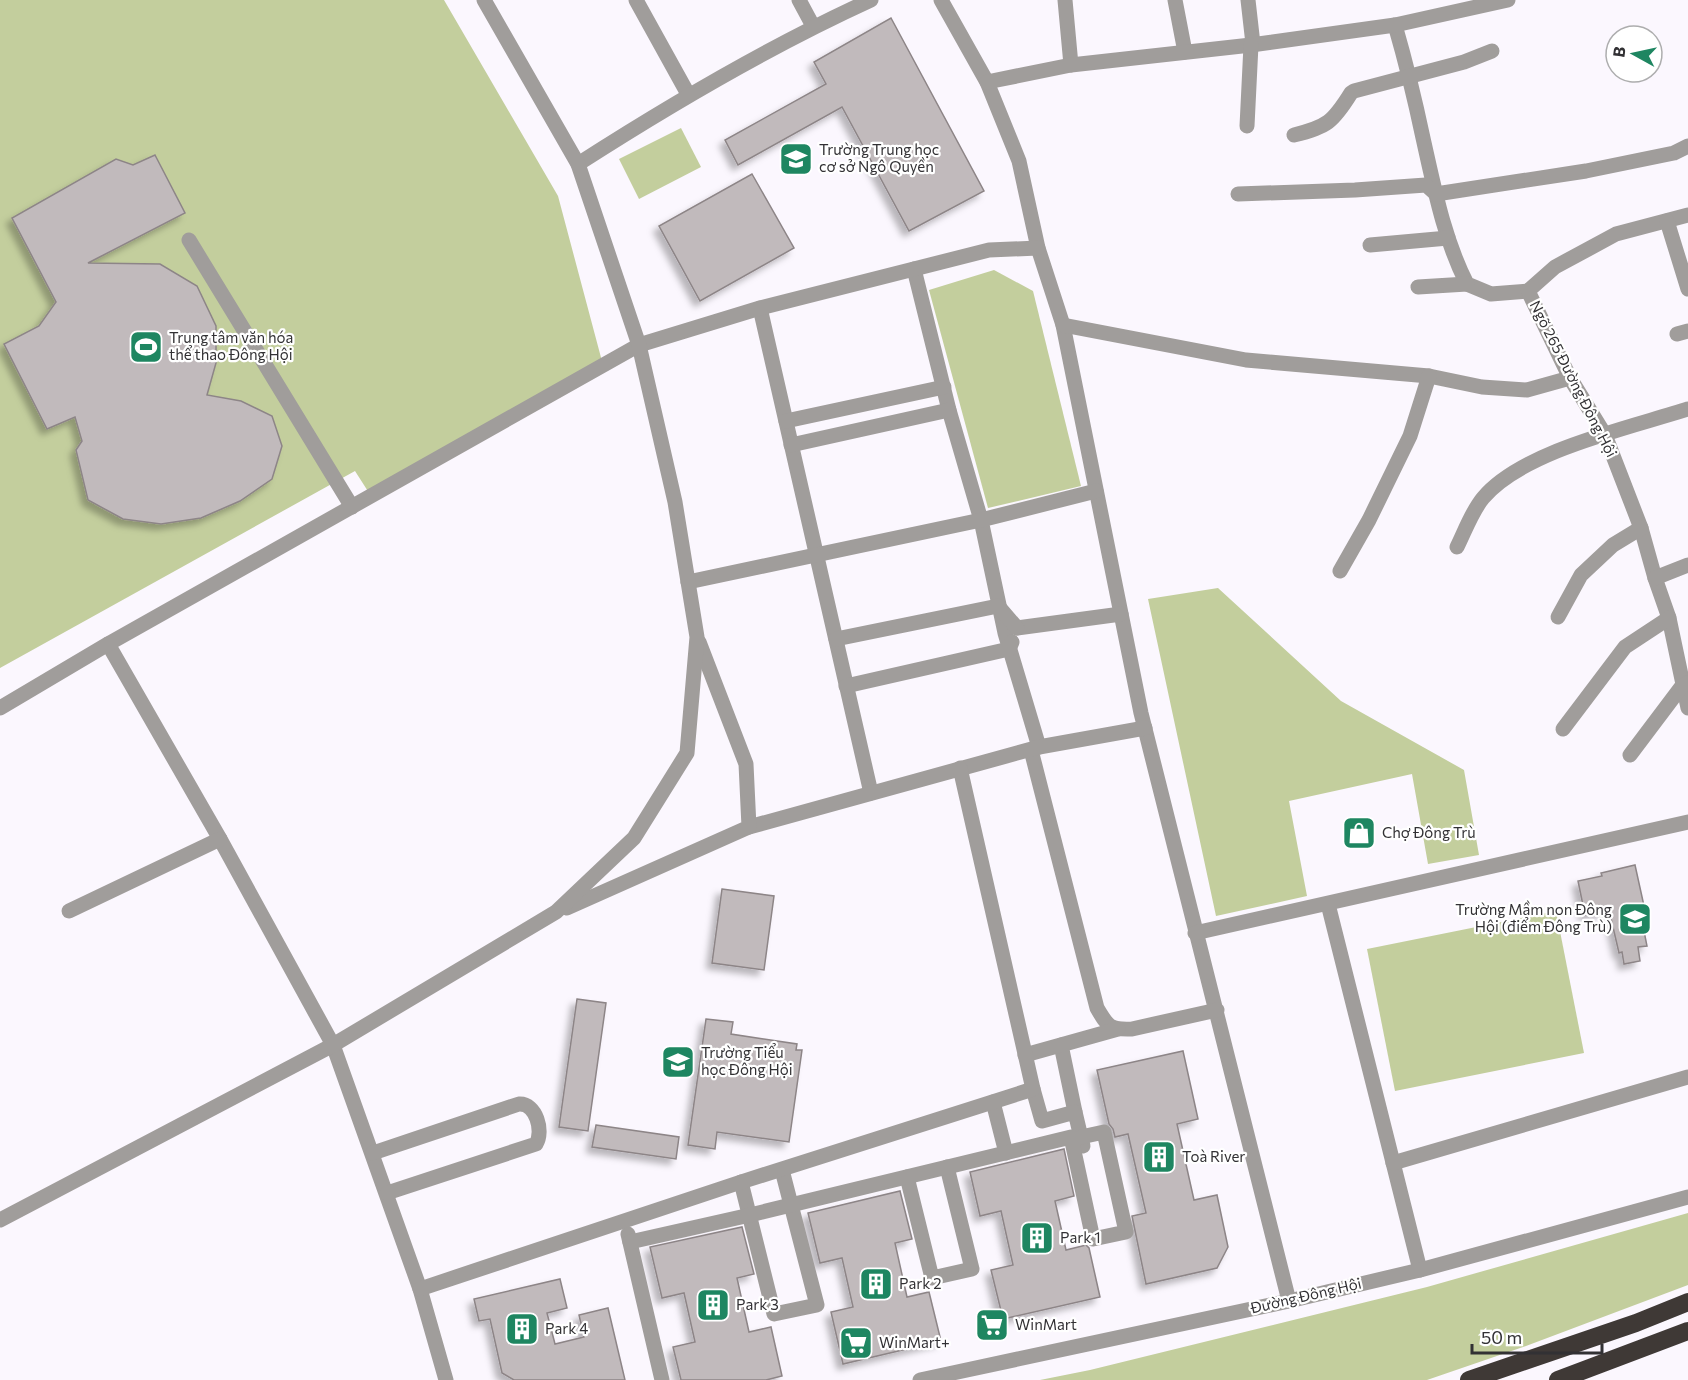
<svg xmlns="http://www.w3.org/2000/svg" width="1688" height="1380" viewBox="0 0 1688 1380" font-family="Commissioner,sans-serif">
<style>
.green{fill:#c3ce9d}
.building{fill:#c1babc;stroke:#8d8587;stroke-width:1.5;filter:url(#shadow)}
.lines{fill:none;stroke-linecap:round;stroke-linejoin:round}
.minor{stroke:#a09d9b;stroke-width:15}
.highway{stroke:#3f3936;stroke-width:18}
.labels{text-anchor:middle;stroke-width:4.5;stroke-linejoin:round;paint-order:stroke}
.poi-label{font-size:15px;fill:#323134;stroke:#fff;text-anchor:start}
.street-label{font-size:15px;fill:#323134;stroke:#fff}
</style>
<defs>
<filter id="shadow"><feDropShadow dx="-5.5" dy="5.5" stdDeviation="3" flood-color="#0004"/></filter>
</defs>
<rect width="100%" height="100%" fill="#fbf7fe"/>
<g class="green">
<polygon points="0,0 444,0 558,196 603,365 371,496 355,471 0,668"/>
<polygon points="681,128 701,167 639,199 619,159"/>
<polygon points="994,270 1033,291 1081,486 988,508 929,290"/>
<polygon points="1218,588 1341,701 1464,770 1479,855 1428,864 1412,774 1289,801 1307,896 1216,916 1148,599"/>
<polygon points="1556,911 1584,1053 1395,1091 1367,949"/>
<polygon points="1688,1213 1688,1285 1526,1346 1427,1380 1040,1380 1090,1370 1427,1287"/>
</g>
<g class="building">
<polygon points="891,18 984,191 909,231 842,107 738,165 725,140 826,84 814,62"/>
<polygon points="155,155 185,213 88,263 160,264 197,286 216,326 216,363 207,395 241,401 272,416 282,446 272,479 240,501 201,518 161,524 123,519 88,500 76,450 82,441 75,417 47,429 4,344 39,326 56,302 12,218 116,159 133,165"/>
<polygon points="752,174 794,248 700,301 659,226"/>
<polygon points="1635,865 1646,915 1641,916 1647,946 1638,947 1640,961 1624,964 1622,952 1619,953 1609,910 1585,915 1578,881 1602,876 1601,873"/>
<polygon points="722,889 774,896 764,970 712,963"/>
<polygon points="577,999 606,1003 588,1131 559,1127"/>
<polygon points="706,1019 733,1022 731,1034 797,1044 796,1050 802,1050 789,1142 717,1132 715,1149 688,1145"/>
<polygon points="1183,1051 1198,1119 1177,1124 1194,1200 1217,1195 1228,1247 1217,1268 1146,1284 1132,1216 1146,1213 1128,1134 1115,1137 1113,1129 1109,1124 1097,1070"/>
<polygon points="596,1125 679,1137 676,1159 592,1147"/>
<polygon points="1064,1149 1074,1196 1055,1201 1066,1250 1086,1245 1089,1248 1100,1297 1003,1319 991,1270 1013,1265 1001,1211 980,1216 970,1172"/>
<polygon points="900,1191 912,1239 895,1243 907,1297 929,1292 941,1341 843,1364 831,1312 853,1307 842,1258 820,1263 808,1213"/>
<polygon points="742,1227 754,1274 737,1278 749,1332 771,1327 782,1376 766,1380 681,1380 673,1347 695,1342 684,1293 662,1298 650,1247"/>
<polygon points="560,1279 567,1308 547,1313 555,1344 584,1337 579,1315 608,1308 625,1380 514,1380 502,1373 490,1319 479,1321 474,1299"/>
</g>
<g class="lines">
<g class="minor">
<polyline points="636,0 688,94"/>
<polyline points="799,0 813,26"/>
<polyline points="941,0 987,82 1019,161 1038,248 1063,325 1141,713 1289,1301"/>
<polyline points="1065,0 1071,65"/>
<polyline points="1175,0 1185,52"/>
<polyline points="1248,0 1253,44"/>
<path d="M1395 25C1406 63 1415 100 1423 138 1434 187 1444 239 1467 284L1491 294 1528 291"/>
<polyline points="987,82 1071,65 1251,45 1395,25 1508,0"/>
<polyline points="1247,126 1251,45"/>
<path d="M1294 135C1327 127 1333 122 1351 93L1354 91 1464 62 1492 51"/>
<path d="M578 164C673 103 768 47 871 0"/>
<polyline points="1238,194 1355,190 1426,185 1436,194 1586,171 1674,153 1688,146"/>
<polyline points="1688,215 1616,234 1555,267 1528,291 1570,378 1605,435 1641,528 1655,578 1669,618 1688,708"/>
<polyline points="1667,221 1688,289"/>
<polyline points="189,240 352,507"/>
<polyline points="1370,245 1448,238"/>
<polyline points="914,269 949,410 981,520 1005,633 1039,747"/>
<polyline points="1418,287 1467,284"/>
<polyline points="760,308 871,793"/>
<polyline points="1063,325 1246,360 1429,376 1482,387 1527,390 1570,378"/>
<polyline points="1677,334 1688,331"/>
<polyline points="786,421 944,387"/>
<polyline points="791,445 949,410"/>
<path d="M1457 547C1465 531 1472 511 1483 498 1522 451 1629 428 1688 409"/>
<polyline points="1340,571 1369,520 1410,436 1429,376"/>
<polyline points="1655,578 1688,565"/>
<polyline points="688,582 981,520 1096,491"/>
<polyline points="1558,617 1581,575 1613,545 1641,528"/>
<polyline points="1017,628 1121,614"/>
<polyline points="836,639 998,606 1017,628"/>
<polyline points="108,644 220,839 333,1045 420,1289 446,1380"/>
<polyline points="846,686 1009,649 1012,642"/>
<polyline points="0,708 108,644 639,345 760,308 989,250 1038,248"/>
<polyline points="1563,729 1625,647 1669,618"/>
<path d="M1031 750 1097 1008C1108 1027 1110 1030 1132 1029L1217 1010"/>
<polyline points="1630,755 1682,686 1688,683"/>
<polyline points="749,827 1039,747 1145,728"/>
<polyline points="1328,904 1420,1270"/>
<polyline points="567,908 749,827 746,764 699,642"/>
<polyline points="69,911 220,839"/>
<polyline points="1195,933 1688,822"/>
<polyline points="1061,1045 1075,1112"/>
<polyline points="1025,1055 1118,1029"/>
<polyline points="1033,1089 1042,1121 1075,1112 1083,1146"/>
<polyline points="993,1102 1006,1153"/>
<path d="M373 1153 519 1104C536 1103 544 1131 536 1144L387 1193"/>
<polyline points="1393,1163 1688,1077"/>
<polyline points="907,1177 932,1278 972,1269 947,1167"/>
<polyline points="741,1182 774,1314 817,1305 782,1170"/>
<polyline points="0,1220 333,1045 556,912 634,838 687,753 697,637 675,502 639,345 578,164 484,0"/>
<polyline points="628,1234 662,1380"/>
<polyline points="630,1242 750,1215 1071,1137 1093,1239 1126,1232 1104,1132 1081,1137"/>
<polyline points="420,1289 741,1182 1033,1089 960,768"/>
<polyline points="920,1380 1289,1301 1420,1270 1688,1197"/>
</g>
<g class="highway">
<polyline points="1469,1380 1636,1323 1688,1302"/>
<polyline points="1558,1380 1688,1331"/>
</g>
</g>
<defs>
<symbol id="school-square" viewBox="-11 -11 22 22"><rect x="-9" y="-9" width="18" height="18" rx="4" fill="#1e8661" stroke="#fff"/><path d="M0-5L7-2L0 1L-7-2ZM-4 1L0 2.5L4 1V4Q0 6-4 4Z" fill="#fff"/></symbol>
<symbol id="stadium-square" viewBox="-11 -11 22 22"><rect x="-9" y="-9" width="18" height="18" rx="4" fill="#1e8661" stroke="#fff"/><path d="M0-5a6.5 5 0 1 0 0 10a6.5 5 0 1 0 0-10ZM-3.5-1.8h7v3.6h-7Z" fill="#fff"/></symbol>
<symbol id="shop-square" viewBox="-11 -11 22 22"><rect x="-9" y="-9" width="18" height="18" rx="4" fill="#1e8661" stroke="#fff"/><path d="M-5-2.5h2.3a2.7 3.5 0 0 1 5.4 0H5L5.5 6h-11ZM-1.5-2.5h3a1.5 2.3 0 0 0-3 0Z" fill="#fff"/></symbol>
<symbol id="building-square" viewBox="-11 -11 22 22"><rect x="-9" y="-9" width="18" height="18" rx="4" fill="#1e8661" stroke="#fff"/><path d="M-4-6H4V6H1V3H-1V6H-4ZM-2.5-4.3h1.7v1.8h-1.7ZM.8-4.3h1.7v1.8H.8ZM-2.5-1h1.7V.8h-1.7ZM.8-1h1.7V.8H.8Z" fill="#fff"/></symbol>
<symbol id="supermarket-square" viewBox="-11 -11 22 22"><rect x="-9" y="-9" width="18" height="18" rx="4" fill="#1e8661" stroke="#fff"/><path d="M-6-5.5h2.5l.6 2H6L4.5 2H-2.5L-4.4-4H-6ZM-1.5 3.2a1.3 1.3 0 1 0 .1 0ZM3 3.2a1.3 1.3 0 1 0 .1 0Z" fill="#fff"/></symbol>
</defs>
<g fill-rule="evenodd">
<use href="#school-square" x="777" y="140" width="38" height="38"/>
<use href="#stadium-square" x="127" y="328" width="38" height="38"/>
<use href="#shop-square" x="1340" y="814" width="38" height="38"/>
<use href="#school-square" x="1616" y="900" width="38" height="38"/>
<use href="#school-square" x="659" y="1043" width="38" height="38"/>
<use href="#building-square" x="1140" y="1138" width="38" height="38"/>
<use href="#building-square" x="1018" y="1219" width="38" height="38"/>
<use href="#building-square" x="857" y="1265" width="38" height="38"/>
<use href="#building-square" x="694" y="1286" width="38" height="38"/>
<use href="#supermarket-square" x="973" y="1306" width="38" height="38"/>
<use href="#building-square" x="503" y="1310" width="38" height="38"/>
<use href="#supermarket-square" x="837" y="1324" width="38" height="38"/>
</g>
<g class="labels">
<g class="poi-label">
<text x="819" y="155">Trường Trung học<tspan x="819" dy="17">cơ sở Ngô Quyền</tspan></text>
<text x="169" y="343">Trung tâm văn hóa<tspan x="169" dy="17">thể thao Đông Hội</tspan></text>
<text x="1382" y="838">Chợ Đông Trù</text>
<text x="1612" y="915" text-anchor="end">Trường Mầm non Đông<tspan x="1612" dy="17">Hội (điểm Đông Trù)</tspan></text>
<text x="701" y="1058">Trường Tiểu<tspan x="701" dy="17">học Đông Hội</tspan></text>
<text x="1182" y="1162">Toà River</text>
<text x="1060" y="1243">Park 1</text>
<text x="899" y="1289">Park 2</text>
<text x="736" y="1310">Park 3</text>
<text x="1015" y="1330">WinMart</text>
<text x="545" y="1334">Park 4</text>
<text x="879" y="1348">WinMart+</text>
</g>
<g class="street-label">
<text transform="translate(1573 379) rotate(63)" y="5">Ngõ 265 Đường Đông Hội</text>
<text transform="translate(1306 1296) rotate(-13)" y="5">Đường Đông Hội</text>
</g>
</g>
<g transform="translate(1634 54) rotate(278)"><circle r="28" fill="#ffffff" stroke="#adadae" stroke-width="1.5"/>
<path d="M0-4.5L10 22L0 15L-10 22Z" fill="#1e8661"/>
<text y="-9" font-size="16" font-weight="bold" text-anchor="middle" fill="#323134">B</text>
</g>
<path d="M1472 1344v9h130v-9" fill="none" stroke="#323134" stroke-width="3"/>
<text x="1481" y="1344" font-size="18" fill="#323134" stroke="#ffffff" stroke-width="4.5" paint-order="stroke">50 m</text>
</svg>
